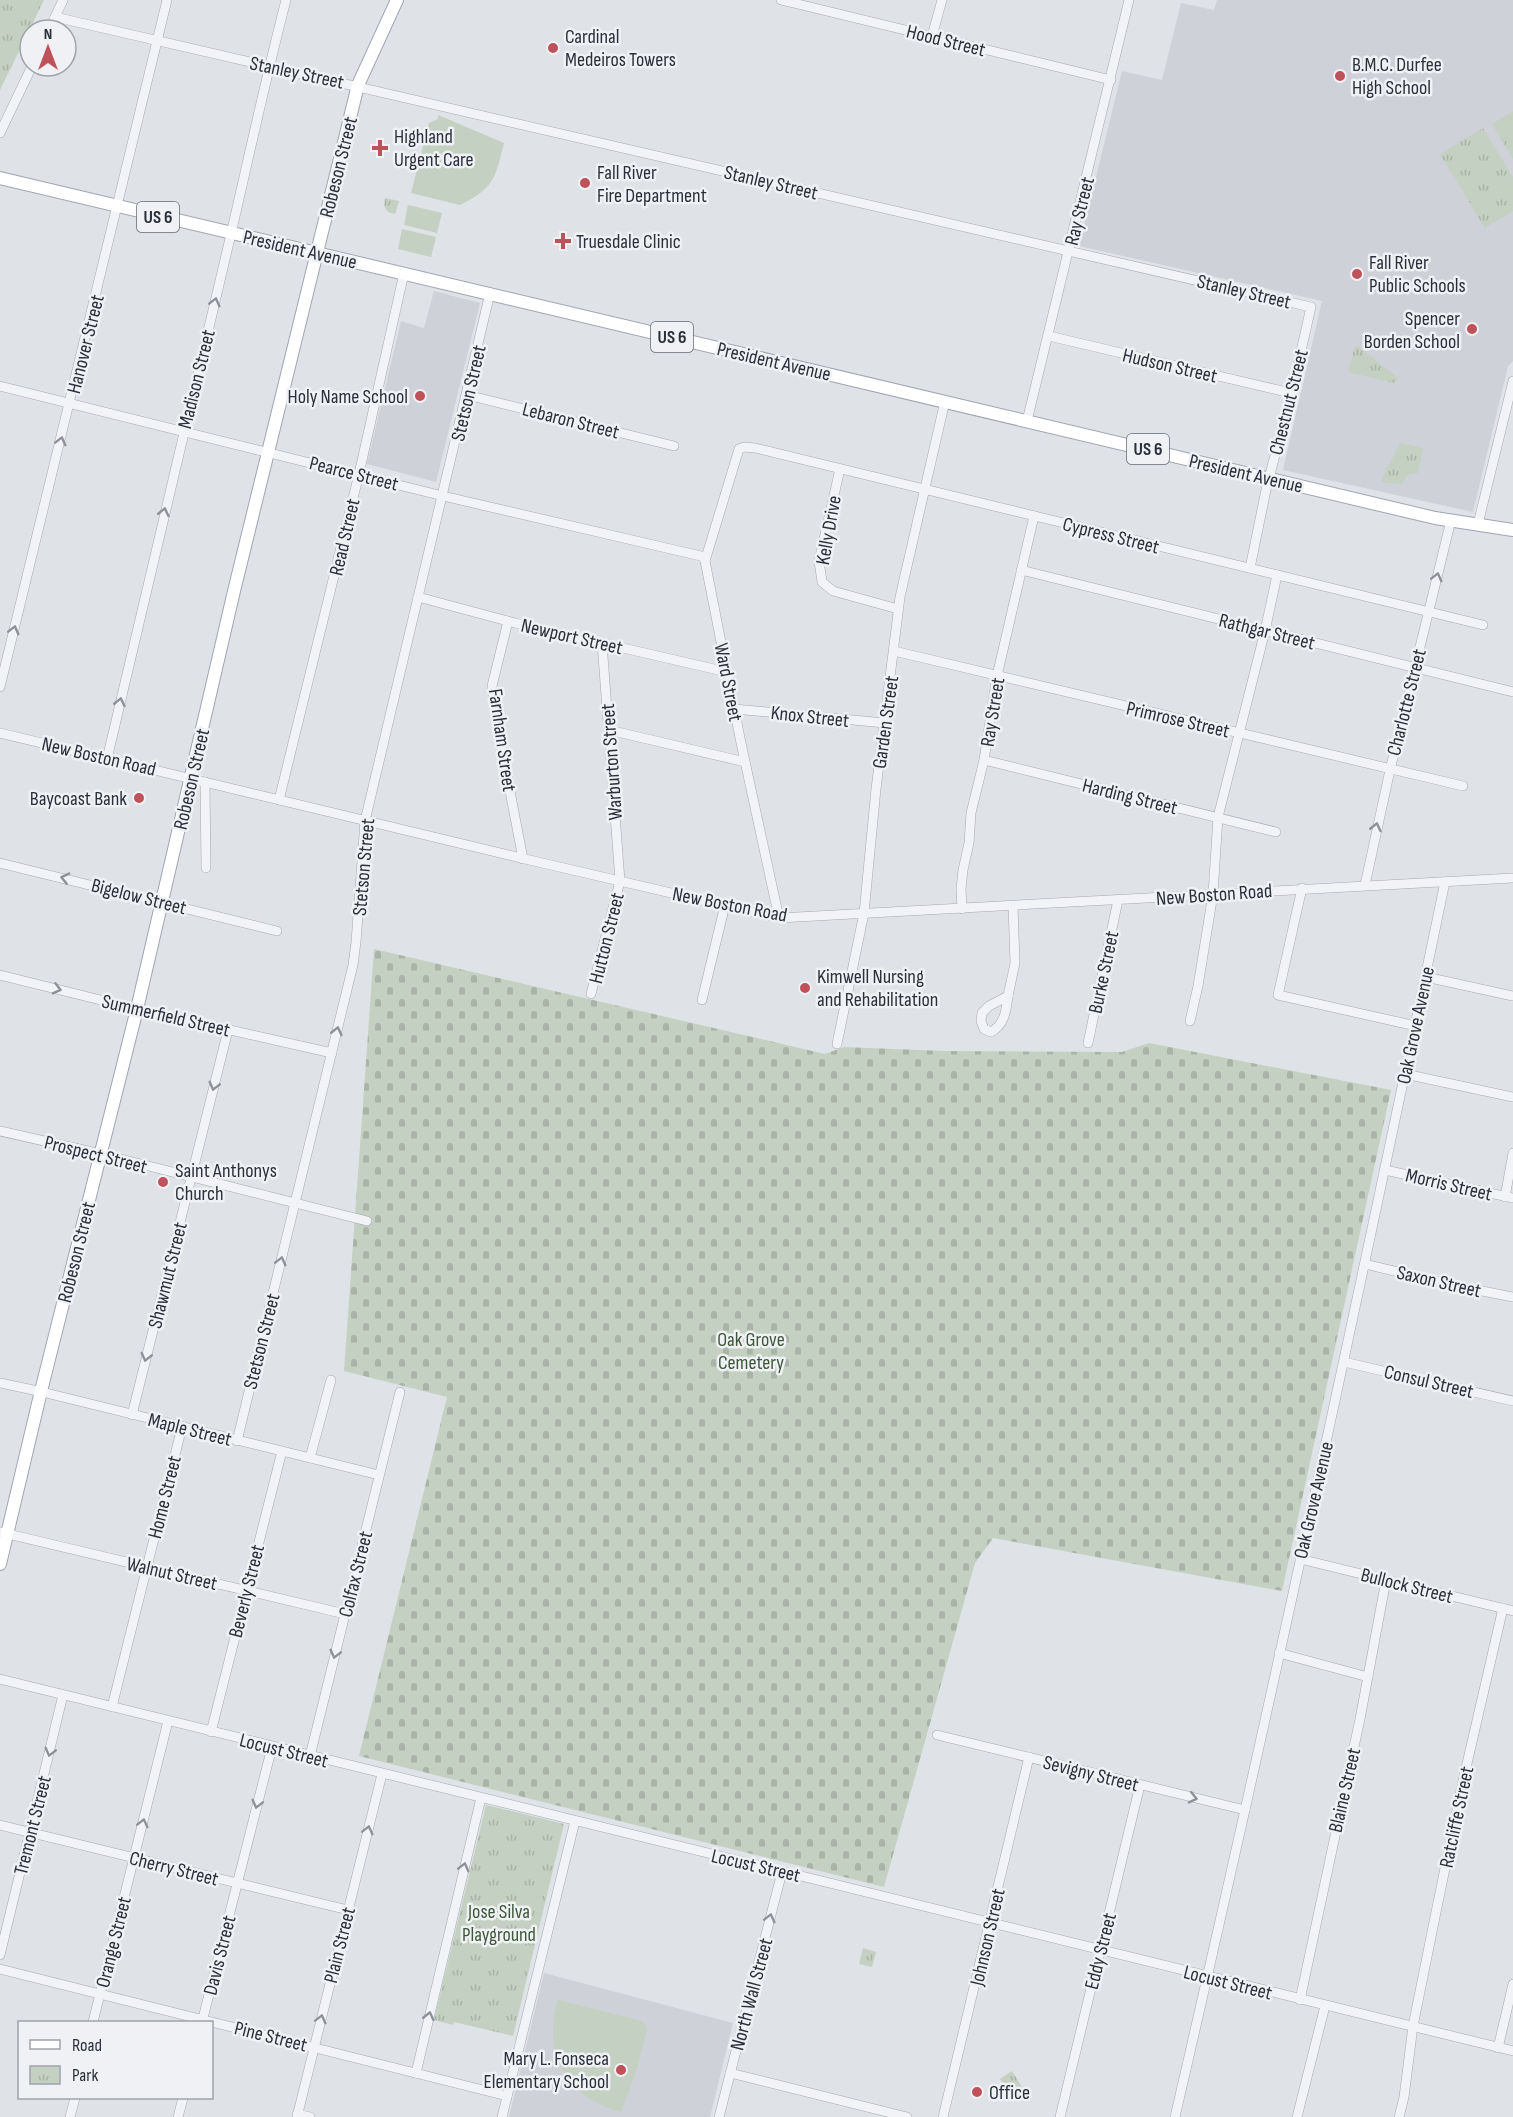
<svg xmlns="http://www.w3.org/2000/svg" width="1513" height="2117" viewBox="0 0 1513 2117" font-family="'Sofia Sans Condensed',sans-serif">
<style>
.built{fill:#ced1d8}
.green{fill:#c4d0c1}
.cemetery{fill:url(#cemetery-stones)}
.park{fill:url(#park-tufts)}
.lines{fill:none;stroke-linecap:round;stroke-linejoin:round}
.minor-casing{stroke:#a5a9b0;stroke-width:10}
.major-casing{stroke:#a0a5b1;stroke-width:14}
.minor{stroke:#f2f3f6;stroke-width:9}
.major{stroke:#fff;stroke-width:12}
.oneway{stroke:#8e9199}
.poi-dot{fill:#bf5159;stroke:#eff1f5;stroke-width:2}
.labels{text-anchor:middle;stroke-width:5;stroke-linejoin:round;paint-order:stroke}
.shield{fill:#eff1f5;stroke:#656974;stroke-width:1.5}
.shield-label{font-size:18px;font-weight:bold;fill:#2a2f3c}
.poi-label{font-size:20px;fill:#2a2f3c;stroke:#eff1f5;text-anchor:start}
.street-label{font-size:20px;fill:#2a2f3c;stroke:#eff1f5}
.park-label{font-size:20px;fill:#3c5739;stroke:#eff1f5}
</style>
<defs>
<pattern id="cemetery-stones" width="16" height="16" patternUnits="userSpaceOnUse" patternTransform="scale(1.5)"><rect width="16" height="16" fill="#c4d0c1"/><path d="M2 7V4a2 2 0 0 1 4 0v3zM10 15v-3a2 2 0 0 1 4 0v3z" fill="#a9b3a7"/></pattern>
<pattern id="park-tufts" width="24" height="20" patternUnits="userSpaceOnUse" patternTransform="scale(1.5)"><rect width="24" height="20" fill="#c4d0c1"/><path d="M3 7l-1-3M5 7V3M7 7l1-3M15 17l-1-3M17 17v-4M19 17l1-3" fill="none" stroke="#a9b3a7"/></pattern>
</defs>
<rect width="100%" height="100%" fill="#dfe2e7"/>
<g class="built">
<polygon points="1217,0 1513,0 1513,361 1508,366 1473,512 1283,470 1322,301 1079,246 1122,71 1162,80 1181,3 1214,10"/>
<polygon points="434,291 480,303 436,482 367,464 401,321 424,328"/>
<polygon points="544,1973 733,2023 710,2117 509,2117"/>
</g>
<g class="green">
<path d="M438 115 504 143C495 179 494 188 460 205L411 193 429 123 438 119Z"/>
<polygon points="408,205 442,213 437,233 404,225"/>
<polygon points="402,229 436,237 431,257 398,249"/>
<path d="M558 2000 642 2021 647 2029 636 2072 621 2112C568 2099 541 2053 558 2000Z"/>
</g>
<polygon class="cemetery" points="374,949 825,1054 844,1047 944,1051 1122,1052 1149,1043 1391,1090 1282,1591 993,1538 975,1563 884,1887 359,1756 447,1397 344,1371"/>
<g class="park">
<polygon points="0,0 44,0 0,90"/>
<polygon points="1513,111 1513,159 1492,124"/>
<polygon points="1483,128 1513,177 1513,211 1485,228 1440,154"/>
<polygon points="385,198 399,201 395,214 388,212 384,206"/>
<polygon points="1355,346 1358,346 1399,379 1394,383 1348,372"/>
<path d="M1400 443 1423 448 1418 473 1407 475 1402 484 1381 482C1386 468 1394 457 1400 443Z"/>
<polygon points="486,1805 564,1824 513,2036 454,2022 453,2025 434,2020"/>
<polygon points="863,1948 876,1952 872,1967 859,1964"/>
<polygon points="1012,2071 1022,2087 1010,2094 1000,2079"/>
</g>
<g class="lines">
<defs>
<g id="minor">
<polyline points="781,0 1111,80"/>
<polyline points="55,17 1311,307 1294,382 1266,490 1250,568"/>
<polyline points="49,30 63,0"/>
<polyline points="932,36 942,0"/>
<polyline points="0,133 32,66"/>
<polyline points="1049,336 1291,393"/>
<polyline points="0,386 443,496 705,557 705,561"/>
<polyline points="467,395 674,446"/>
<polyline points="1027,421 1129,0"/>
<polyline points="840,469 819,561 822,582 833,591 898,609"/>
<polyline points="1478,524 1513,381"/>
<polyline points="1021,570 1513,692"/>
<polyline points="418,597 515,623 727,672"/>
<polyline points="508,621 492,686 499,734 523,859"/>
<polyline points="894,651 1463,786"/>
<polyline points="0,687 167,0"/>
<polyline points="734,709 885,723"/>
<polyline points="609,730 745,762"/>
<polyline points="0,733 538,862 779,918 1513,878"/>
<path d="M107 759C148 583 190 409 231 234 249 156 266 77 286 0"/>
<polyline points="984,760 1276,832"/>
<polyline points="205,782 206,868"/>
<polyline points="279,800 359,474 404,273"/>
<polyline points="0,863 277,931"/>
<polyline points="1365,885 1390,770 1451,520"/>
<polyline points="1302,888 1278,995 1416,1026"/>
<polyline points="962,909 961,889 963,870 969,843 971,813 984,760 997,676 1034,516"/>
<polyline points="779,918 741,743 705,561 739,449 744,447 755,448 1483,625"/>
<polyline points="0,975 137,1009 332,1053"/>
<polyline points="1426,977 1513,996"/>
<polyline points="591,994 620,881 602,643"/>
<path d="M1008 996C1006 1011 1005 1024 991 1032L984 1029 981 1021 982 1013 989 1006Z"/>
<polyline points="1008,996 1015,963 1013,906"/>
<polyline points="702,1000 725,905"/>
<polyline points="1190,1021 1198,986 1213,894 1218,817 1265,631 1277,575"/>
<polyline points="1088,1043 1118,900"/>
<polyline points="837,1044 864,913 876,789 900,597 945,401"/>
<polyline points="1405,1074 1513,1097"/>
<polyline points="0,1131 101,1154 367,1221"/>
<polyline points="1385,1170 1513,1198"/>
<polyline points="1505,1197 1513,1153"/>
<polyline points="1365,1264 1452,1285 1513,1297"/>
<polyline points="1344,1362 1513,1401"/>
<polyline points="0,1383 38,1391 379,1475"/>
<polyline points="132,1415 228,1030"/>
<polyline points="237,1441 353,965 356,942 365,821 490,293"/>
<polyline points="310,1458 331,1380"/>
<polyline points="0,1532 345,1614"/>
<polyline points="1300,1559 1513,1611"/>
<polyline points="1279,1653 1368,1677"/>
<polyline points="0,1679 1513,2051"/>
<polyline points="112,1707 182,1427"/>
<polyline points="211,1732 282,1451"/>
<polyline points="937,1735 1245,1810"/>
<polyline points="310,1756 400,1392"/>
<polyline points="0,1825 348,1910"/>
<polyline points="0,1955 63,1695"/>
<polyline points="0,1969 507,2096"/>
<polyline points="1300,2000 1360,1719 1386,1580"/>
<polyline points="93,2022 168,1721"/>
<polyline points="202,2022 272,1747"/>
<polyline points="1498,2048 1513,1984"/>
<polyline points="416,2073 481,1798"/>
<polyline points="730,2073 907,2117"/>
<polyline points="297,2114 310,2117"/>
<polyline points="70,2117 75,2098"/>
<polyline points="178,2117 183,2098"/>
<polyline points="297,2117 382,1774"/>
<polyline points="502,2117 575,1821"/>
<polyline points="719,2117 782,1872"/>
<polyline points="943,2117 1029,1757"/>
<polyline points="1060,2117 1140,1785"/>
<path d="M1175 2117C1270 1707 1359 1295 1445 882"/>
<polyline points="1297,2117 1325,2006"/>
<polyline points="1399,2117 1404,2097 1413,2026 1435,1917 1463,1781 1503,1608"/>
</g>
<g id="major">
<polyline points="0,178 1435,518 1513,530"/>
<polyline points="0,1564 41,1391 137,1009 234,591 358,85 397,0"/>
</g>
</defs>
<use href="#minor" class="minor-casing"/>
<use href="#major" class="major-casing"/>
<use href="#minor" class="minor"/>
<use href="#major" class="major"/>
</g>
<defs><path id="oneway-chevron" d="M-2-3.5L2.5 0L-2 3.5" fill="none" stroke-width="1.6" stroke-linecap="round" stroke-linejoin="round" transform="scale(1.5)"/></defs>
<g class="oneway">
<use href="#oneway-chevron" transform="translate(215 302) rotate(-76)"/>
<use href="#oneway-chevron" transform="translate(61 441) rotate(-76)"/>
<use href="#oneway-chevron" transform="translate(164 512) rotate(-77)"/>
<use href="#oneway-chevron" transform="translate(1437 577) rotate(-76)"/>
<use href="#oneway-chevron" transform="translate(14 630) rotate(-76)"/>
<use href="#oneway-chevron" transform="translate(120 702) rotate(-77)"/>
<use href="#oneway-chevron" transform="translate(1376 827) rotate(-77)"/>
<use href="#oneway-chevron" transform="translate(65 878) rotate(-167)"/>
<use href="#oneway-chevron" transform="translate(57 989) rotate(14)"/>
<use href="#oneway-chevron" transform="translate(337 1031) rotate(-77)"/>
<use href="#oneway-chevron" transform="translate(214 1086) rotate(104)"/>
<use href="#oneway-chevron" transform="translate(281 1261) rotate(-76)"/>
<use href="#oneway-chevron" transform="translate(146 1357) rotate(104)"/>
<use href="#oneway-chevron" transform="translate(335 1654) rotate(104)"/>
<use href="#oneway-chevron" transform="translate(50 1752) rotate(104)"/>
<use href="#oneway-chevron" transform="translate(1193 1798) rotate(13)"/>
<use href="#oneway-chevron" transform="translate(257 1804) rotate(104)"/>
<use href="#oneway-chevron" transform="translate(143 1823) rotate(-76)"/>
<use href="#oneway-chevron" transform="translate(368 1830) rotate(-76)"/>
<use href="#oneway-chevron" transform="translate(464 1867) rotate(-76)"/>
<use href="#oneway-chevron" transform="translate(770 1918) rotate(-76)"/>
<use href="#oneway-chevron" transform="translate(429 2016) rotate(-77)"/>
<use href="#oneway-chevron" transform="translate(321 2019) rotate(-76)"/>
</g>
<g class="poi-dot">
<circle cx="553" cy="48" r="6"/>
<circle cx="1340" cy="76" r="6"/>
<path d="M377 139h6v6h6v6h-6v6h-6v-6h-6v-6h6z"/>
<circle cx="585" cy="183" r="6"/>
<path d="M560 232h6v6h6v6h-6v6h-6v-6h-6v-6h6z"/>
<circle cx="1357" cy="274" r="6"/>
<circle cx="1472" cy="329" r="6"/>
<circle cx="420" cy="396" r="6"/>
<circle cx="139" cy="798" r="6"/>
<circle cx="805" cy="988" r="6"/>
<circle cx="163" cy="1182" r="6"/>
<circle cx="621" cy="2070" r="6"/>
<circle cx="977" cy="2092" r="6"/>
</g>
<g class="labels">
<g class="shield">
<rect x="137" y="202" width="42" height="30" rx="4.5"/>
<rect x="651" y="322" width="42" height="30" rx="4.5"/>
<rect x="1127" y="434" width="42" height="30" rx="4.5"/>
</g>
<g class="shield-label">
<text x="158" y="223">US 6</text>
<text x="672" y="343">US 6</text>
<text x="1148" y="455">US 6</text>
</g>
<g class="poi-label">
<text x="565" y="43">Cardinal<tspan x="565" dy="23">Medeiros Towers</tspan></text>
<text x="1352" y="71">B.M.C. Durfee<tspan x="1352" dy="23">High School</tspan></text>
<text x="394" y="143">Highland<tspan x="394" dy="23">Urgent Care</tspan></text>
<text x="597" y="179">Fall River<tspan x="597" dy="23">Fire Department</tspan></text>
<text x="576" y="248">Truesdale Clinic</text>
<text x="1369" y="269">Fall River<tspan x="1369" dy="23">Public Schools</tspan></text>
<text x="1460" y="325" text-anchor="end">Spencer<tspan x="1460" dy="23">Borden School</tspan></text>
<text x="408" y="403" text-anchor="end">Holy Name School</text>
<text x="127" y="805" text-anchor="end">Baycoast Bank</text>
<text x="817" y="983">Kimwell Nursing<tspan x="817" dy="23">and Rehabilitation</tspan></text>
<text x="175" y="1177">Saint Anthonys<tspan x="175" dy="23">Church</tspan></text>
<text x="609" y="2065" text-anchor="end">Mary L. Fonseca<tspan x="609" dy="23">Elementary School</tspan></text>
<text x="989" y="2099">Office</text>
</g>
<g class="street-label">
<text transform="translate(946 40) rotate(14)" y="7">Hood Street</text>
<text transform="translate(297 72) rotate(12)" y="7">Stanley Street</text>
<text transform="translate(338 167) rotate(-76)" y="7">Robeson Street</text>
<text transform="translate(771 182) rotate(13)" y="7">Stanley Street</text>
<text transform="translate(1079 211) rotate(-76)" y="7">Ray Street</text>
<text transform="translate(300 249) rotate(13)" y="7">President Avenue</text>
<text transform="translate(1244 291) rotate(13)" y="7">Stanley Street</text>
<text transform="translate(85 344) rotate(-76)" y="7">Hanover Street</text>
<text transform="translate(774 361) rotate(13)" y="7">President Avenue</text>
<text transform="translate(1170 365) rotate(13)" y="7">Hudson Street</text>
<text transform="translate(196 379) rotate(-76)" y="7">Madison Street</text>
<text transform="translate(468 393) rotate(-77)" y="7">Stetson Street</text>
<text transform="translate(1288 402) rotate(-76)" y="7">Chestnut Street</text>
<text transform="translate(571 420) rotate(14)" y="7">Lebaron Street</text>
<text transform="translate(354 473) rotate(14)" y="7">Pearce Street</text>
<text transform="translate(1246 473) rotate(13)" y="7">President Avenue</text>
<text transform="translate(828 530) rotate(-80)" y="7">Kelly Drive</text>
<text transform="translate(1111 535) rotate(14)" y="7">Cypress Street</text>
<text transform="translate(344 537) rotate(-77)" y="7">Read Street</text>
<text transform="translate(1267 631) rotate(14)" y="7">Rathgar Street</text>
<text transform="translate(572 636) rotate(13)" y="7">Newport Street</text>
<text transform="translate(729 682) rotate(79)" y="7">Ward Street</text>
<text transform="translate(1406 702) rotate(-76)" y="7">Charlotte Street</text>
<text transform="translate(992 712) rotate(-81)" y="7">Ray Street</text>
<text transform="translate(810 716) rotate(6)" y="7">Knox Street</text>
<text transform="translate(1178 719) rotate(13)" y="7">Primrose Street</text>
<text transform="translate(885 722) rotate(-82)" y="7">Garden Street</text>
<text transform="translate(503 740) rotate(82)" y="7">Farnham Street</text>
<text transform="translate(99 756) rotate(13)" y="7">New Boston Road</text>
<text transform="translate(611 762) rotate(-94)" y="7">Warburton Street</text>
<text transform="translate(191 779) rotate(-77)" y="7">Robeson Street</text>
<text transform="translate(1130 796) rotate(14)" y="7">Harding Street</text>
<text transform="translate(363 867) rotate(-85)" y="7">Stetson Street</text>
<text transform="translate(1214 894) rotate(-4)" y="7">New Boston Road</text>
<text transform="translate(139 896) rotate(14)" y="7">Bigelow Street</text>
<text transform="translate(730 904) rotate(11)" y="7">New Boston Road</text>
<text transform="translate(606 938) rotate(-76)" y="7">Hutton Street</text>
<text transform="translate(1103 972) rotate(-78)" y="7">Burke Street</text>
<text transform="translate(166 1015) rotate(13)" y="7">Summerfield Street</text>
<text transform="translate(1415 1025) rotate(-78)" y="7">Oak Grove Avenue</text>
<text transform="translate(96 1154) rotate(14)" y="7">Prospect Street</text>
<text transform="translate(1449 1184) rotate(13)" y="7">Morris Street</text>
<text transform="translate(76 1252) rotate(-76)" y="7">Robeson Street</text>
<text transform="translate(167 1275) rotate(-76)" y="7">Shawmut Street</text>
<text transform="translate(1439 1281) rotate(13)" y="7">Saxon Street</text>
<text transform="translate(261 1341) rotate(-76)" y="7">Stetson Street</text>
<text transform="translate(1429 1381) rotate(13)" y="7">Consul Street</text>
<text transform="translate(190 1429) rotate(14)" y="7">Maple Street</text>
<text transform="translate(164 1497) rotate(-76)" y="7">Home Street</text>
<text transform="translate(1313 1500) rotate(-77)" y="7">Oak Grove Avenue</text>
<text transform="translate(172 1573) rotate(13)" y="7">Walnut Street</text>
<text transform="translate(355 1574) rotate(-76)" y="7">Colfax Street</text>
<text transform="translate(1407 1585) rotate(14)" y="7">Bullock Street</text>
<text transform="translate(246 1591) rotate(-76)" y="7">Beverly Street</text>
<text transform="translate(284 1750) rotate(14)" y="7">Locust Street</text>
<text transform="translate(1091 1773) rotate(14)" y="7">Sevigny Street</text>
<text transform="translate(1344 1790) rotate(-77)" y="7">Blaine Street</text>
<text transform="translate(1456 1817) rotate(-78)" y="7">Ratcliffe Street</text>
<text transform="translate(32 1825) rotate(-76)" y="7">Tremont Street</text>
<text transform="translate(756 1865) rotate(13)" y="7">Locust Street</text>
<text transform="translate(174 1868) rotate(14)" y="7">Cherry Street</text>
<text transform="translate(987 1937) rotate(-77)" y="7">Johnson Street</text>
<text transform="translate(113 1942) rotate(-76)" y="7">Orange Street</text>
<text transform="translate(339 1945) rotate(-76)" y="7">Plain Street</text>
<text transform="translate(1100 1951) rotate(-76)" y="7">Eddy Street</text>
<text transform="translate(219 1955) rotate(-76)" y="7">Davis Street</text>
<text transform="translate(1228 1982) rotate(14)" y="7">Locust Street</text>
<text transform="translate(751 1994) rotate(-75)" y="7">North Wall Street</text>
<text transform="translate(271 2036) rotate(14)" y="7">Pine Street</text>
</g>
<g class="park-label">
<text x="751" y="1346">Oak Grove<tspan x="751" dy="23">Cemetery</tspan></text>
<text x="499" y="1918">Jose Silva<tspan x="499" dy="23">Playground</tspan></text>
</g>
</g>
<rect x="18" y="2021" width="195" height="78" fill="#eff1f5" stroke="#a0a3ab" stroke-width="1.5"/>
<rect x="30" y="2040" width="30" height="9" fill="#ffffff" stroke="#a0a3ab" stroke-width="1.5"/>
<text x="72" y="2051" font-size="18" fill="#2a2f3c">Road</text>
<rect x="30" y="2066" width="30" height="18" fill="url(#park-tufts)" stroke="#a0a3ab" stroke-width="1.5"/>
<text x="72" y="2081" font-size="18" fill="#2a2f3c">Park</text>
<g transform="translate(48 48)"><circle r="28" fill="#eff1f5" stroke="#a0a3ab" stroke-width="1.5"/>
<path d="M0-4.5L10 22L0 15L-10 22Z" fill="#bf5159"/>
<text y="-9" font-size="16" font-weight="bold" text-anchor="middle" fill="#2a2f3c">N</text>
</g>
</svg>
